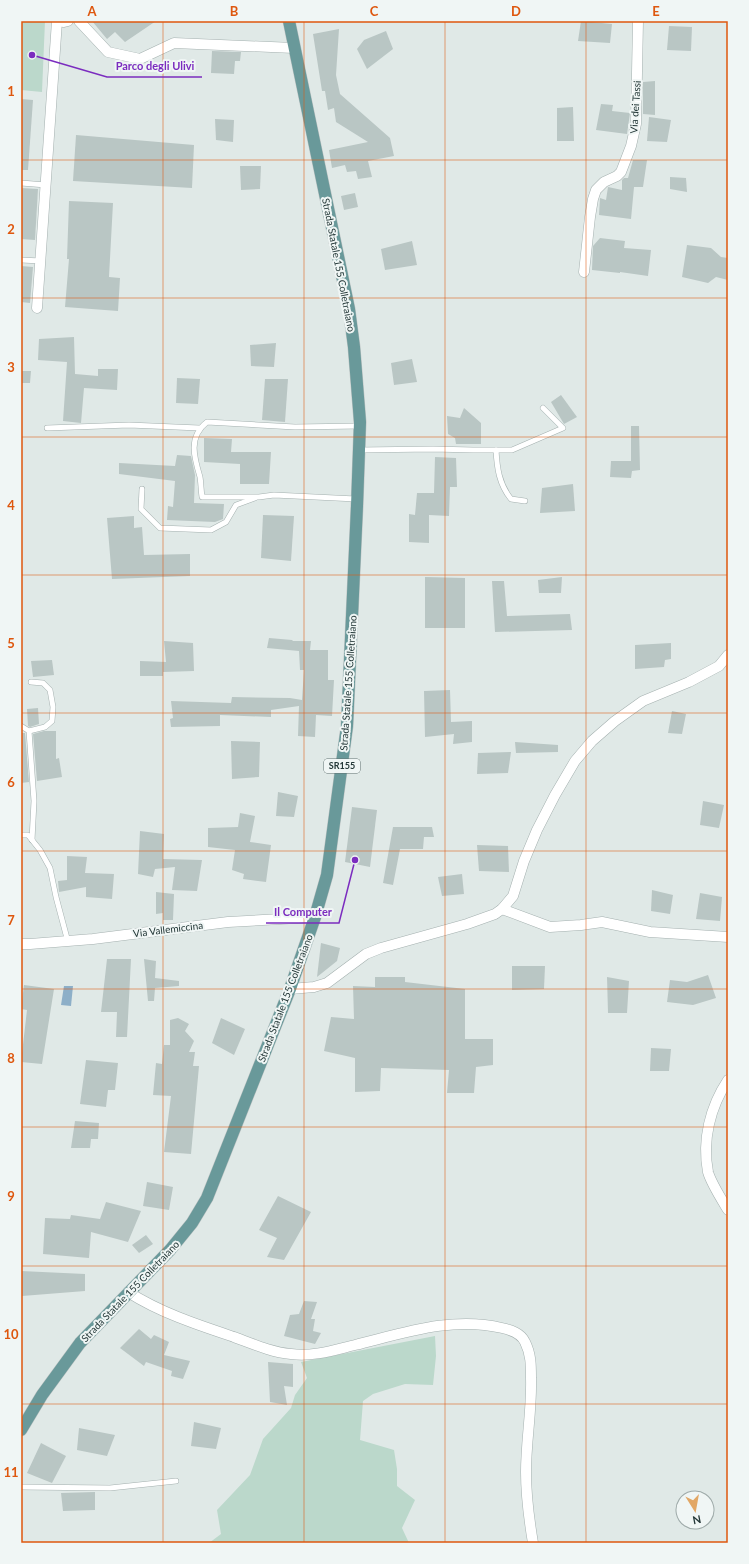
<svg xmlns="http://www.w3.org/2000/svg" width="749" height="1564" viewBox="0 0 749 1564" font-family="Lato,sans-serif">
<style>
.green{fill:#bbd8cb}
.water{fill:#8dafc8}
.building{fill:#b9c6c4}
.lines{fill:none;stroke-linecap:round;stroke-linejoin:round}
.service-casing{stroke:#a4b0af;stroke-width:6}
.minor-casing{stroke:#a4b0af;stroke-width:11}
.primary-casing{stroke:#bdc3c3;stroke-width:13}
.service{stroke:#fff;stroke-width:5}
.minor{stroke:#fff;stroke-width:10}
.primary{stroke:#69999a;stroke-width:12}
.grid{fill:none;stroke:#de570e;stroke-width:1;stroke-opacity:0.55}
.labels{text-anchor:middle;stroke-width:4;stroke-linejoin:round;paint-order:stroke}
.shield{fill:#f0f6f5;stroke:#607070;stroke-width:1}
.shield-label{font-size:9px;font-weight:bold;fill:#233737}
.street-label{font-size:10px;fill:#233737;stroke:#f0f6f5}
.leader{fill:none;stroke:#7b2cbf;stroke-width:1.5}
.callout-dot{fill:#7b2cbf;stroke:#f0f6f5;stroke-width:1.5}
.callout-label{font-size:11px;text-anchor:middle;font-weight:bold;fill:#7b2cbf;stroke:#f0f6f5;stroke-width:4;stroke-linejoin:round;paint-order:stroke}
.neatline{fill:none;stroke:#de570e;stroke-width:1.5}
.grid-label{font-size:13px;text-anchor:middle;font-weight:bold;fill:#de570e}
</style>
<rect width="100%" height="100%" fill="#e0e9e7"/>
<g class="green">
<polygon points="21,21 45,21 42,92 21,90"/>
<polygon points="435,1336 436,1356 433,1385 405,1384 373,1394 363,1401 360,1440 394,1450 397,1469 397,1486 415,1500 402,1528 409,1543 209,1543 221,1534 217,1510 250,1475 263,1439 291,1408 295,1395 307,1378 301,1362"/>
</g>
<polygon class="water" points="64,986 73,986 71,1006 61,1005"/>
<g class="building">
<polygon points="92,21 156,21 125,42 115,32 107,39"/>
<polygon points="581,21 612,24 610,43 578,41"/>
<polygon points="669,26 692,27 691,51 667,50"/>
<polygon points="339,29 336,75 340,94 390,138 394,156 368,161 372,177 358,179 356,171 347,172 345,165 332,168 329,150 368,142 336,122 334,108 328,110 325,91 322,91 313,34"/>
<polygon points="386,31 393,49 367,69 357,49 364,40"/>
<polygon points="212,51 241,52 240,61 235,61 234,74 211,73"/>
<polygon points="655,81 655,115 643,114 643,82"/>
<polygon points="21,99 33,100 28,170 21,170"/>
<polygon points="601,104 613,105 612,111 630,113 627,134 596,130"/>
<polygon points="573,107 574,141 557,141 557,108"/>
<polygon points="649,117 671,120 667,142 647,141"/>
<polygon points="215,119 234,120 233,142 216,140"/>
<polygon points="76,135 194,145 192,188 73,181"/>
<polygon points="633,160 647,160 643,187 634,187 631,219 599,215 600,198 606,200 608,187 622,190 622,180 624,178 628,178"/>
<polygon points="240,166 261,166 260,189 241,190"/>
<polygon points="670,177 686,178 687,192 670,189"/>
<polygon points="21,188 38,189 35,240 21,239"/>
<polygon points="355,193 358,207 344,210 341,196"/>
<polygon points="69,201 113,203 109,277 120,278 118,311 65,307 69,259 67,259"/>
<polygon points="600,238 625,241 624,248 651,250 648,276 620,272 620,273 592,270 593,246"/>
<polygon points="412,241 417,265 385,270 381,249"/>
<polygon points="687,245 711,248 721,257 728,258 728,280 716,277 708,283 682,277"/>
<polygon points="21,266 33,267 30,303 21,302"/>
<polygon points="74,337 75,374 98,376 98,369 118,369 117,390 84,388 81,423 63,421 67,362 38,360 39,339"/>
<polygon points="276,343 274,367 251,366 250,345"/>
<polygon points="412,359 417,382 394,385 391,363"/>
<polygon points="21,371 31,371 30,383 21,383"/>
<polygon points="177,378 200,379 198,404 176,403"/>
<polygon points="265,379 288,379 285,422 262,420"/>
<polygon points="561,395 577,417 564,424 551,402"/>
<polygon points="464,408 481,423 481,444 456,444 455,438 448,434 447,416 460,418"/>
<polygon points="631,426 639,426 640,470 632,471 631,478 610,477 611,461 631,461"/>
<polygon points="204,438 232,439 231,452 271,452 269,484 240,484 240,464 204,462"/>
<polygon points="177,455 191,456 195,475 194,503 224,504 223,519 215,522 167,520 168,506 173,507 175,481 119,474 119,463 175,466"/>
<polygon points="435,457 456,458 457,487 450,487 449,516 429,515 429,543 409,542 409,514 415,515 417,493 434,493"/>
<polygon points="573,484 575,511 540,513 542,488"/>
<polygon points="263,515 294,516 291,561 261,558"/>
<polygon points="134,516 134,528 142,527 144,555 190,554 190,576 112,579 107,518"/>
<polygon points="425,577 465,578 465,628 425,628"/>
<polygon points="562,577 561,593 539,593 538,580"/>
<polygon points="492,581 504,581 507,616 570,614 572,630 495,632"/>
<polygon points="269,638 292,640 293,641 311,641 310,650 328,650 328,680 334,680 332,716 316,715 315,737 298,736 299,706 271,710 271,717 220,715 220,726 171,727 170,719 173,718 171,701 231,703 232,697 290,698 302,700 304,670 300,670 299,651 267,648"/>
<polygon points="164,641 193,643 194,671 163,672 163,676 140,676 140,661 166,662"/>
<polygon points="671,643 671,659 665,660 664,667 635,669 635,645"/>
<polygon points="52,660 54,675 33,677 31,661"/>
<polygon points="450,690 451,722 472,721 472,742 453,744 454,734 425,737 424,691"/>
<polygon points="38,708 39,724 30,727 28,726 27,709"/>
<polygon points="672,711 686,714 682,734 668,733"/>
<polygon points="44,731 56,731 56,759 59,758 62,777 37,781 33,734"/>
<polygon points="21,733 25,733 29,782 21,783"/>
<polygon points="231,741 260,742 259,777 232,779"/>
<polygon points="515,742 558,745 558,752 516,753"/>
<polygon points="511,752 508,773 477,774 478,753"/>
<polygon points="278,792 298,796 294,817 276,816"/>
<polygon points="703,801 724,805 719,828 700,825"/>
<polygon points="352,807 377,810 370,867 345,862"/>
<polygon points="240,813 255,816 250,842 271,845 266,882 243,879 244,874 232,870 235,850 208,847 208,828 238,827"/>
<polygon points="393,827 432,827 434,837 424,837 423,849 400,849 393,885 383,883"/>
<polygon points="140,831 164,834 163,859 202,860 197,891 172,890 175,867 155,869 153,877 138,874"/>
<polygon points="477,845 508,846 509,872 479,871"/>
<polygon points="67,856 87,857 85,873 114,874 112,899 86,897 86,887 59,892 58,881 67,880"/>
<polygon points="462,874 464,894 442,896 438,877"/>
<polygon points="652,890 673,895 670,914 651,911"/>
<polygon points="156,892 174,894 173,920 163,920 163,913 156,914"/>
<polygon points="700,893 722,897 720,921 696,919"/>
<polygon points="321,943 340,948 337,961 317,977"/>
<polygon points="107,959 131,959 127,1037 116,1037 117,1012 101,1012"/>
<polygon points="144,959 156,961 155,978 179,981 179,986 155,988 154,1001 148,1001"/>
<polygon points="512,966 545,966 544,989 512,990"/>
<polygon points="708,975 716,998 693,1005 667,1002 670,980 687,982"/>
<polygon points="375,977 405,977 405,982 465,989 465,1039 493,1039 493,1065 476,1067 474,1093 447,1093 449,1070 381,1068 380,1091 355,1092 355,1058 324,1051 331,1017 354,1019 353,986 375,987"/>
<polygon points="607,977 629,981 627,1013 608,1013"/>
<polygon points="24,985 54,989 42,1064 21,1062 27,1010 21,1009"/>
<polygon points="178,1018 189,1024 185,1031 194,1041 189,1052 195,1052 193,1066 199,1066 191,1154 164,1152 171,1096 153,1095 156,1063 162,1064 164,1045 170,1045 170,1020"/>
<polygon points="221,1018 245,1029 234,1055 212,1043"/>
<polygon points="651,1048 671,1049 669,1071 650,1071"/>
<polygon points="86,1060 118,1063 115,1090 108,1090 106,1107 80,1104"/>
<polygon points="75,1121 99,1123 98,1139 91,1139 90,1148 71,1148"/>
<polygon points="147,1182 173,1187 169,1210 143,1206"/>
<polygon points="278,1196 311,1212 284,1260 267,1257 277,1238 259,1230"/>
<polygon points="106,1202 141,1211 128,1242 91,1232 89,1258 43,1254 45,1218 70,1219 71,1215 100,1219"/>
<polygon points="146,1235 153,1244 139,1253 132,1245"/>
<polygon points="21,1271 85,1274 85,1291 22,1296"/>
<polygon points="304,1301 317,1302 311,1319 315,1319 313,1331 321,1333 315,1344 284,1336 290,1315 299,1314"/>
<polygon points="139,1329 151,1339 154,1335 169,1342 164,1355 190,1361 183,1379 171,1376 172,1371 146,1362 144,1366 120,1348"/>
<polygon points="268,1362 293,1364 293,1387 284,1386 287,1405 270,1402"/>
<polygon points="194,1422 221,1428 216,1449 191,1446"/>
<polygon points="79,1428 115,1435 107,1456 77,1450"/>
<polygon points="41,1443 66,1456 52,1483 27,1473"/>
<polygon points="95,1492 95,1510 63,1511 61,1493"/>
</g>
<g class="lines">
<defs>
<g id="service">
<polyline points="21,183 46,185"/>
<polyline points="21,260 41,261"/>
<polyline points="47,428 129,425 199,428"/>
<polyline points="360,450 433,449 473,450 512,450 563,428 543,408"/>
<path d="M496 450C497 468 499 484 511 499L525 501"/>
<polyline points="142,489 141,509 160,528 211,530 226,522 236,505 255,498"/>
<path d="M356 499 274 495 259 497H202C201 490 201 483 200 477 194 457 188 437 207 422L295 427 359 426"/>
<polyline points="21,726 29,731 34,801 32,840"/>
<polyline points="29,731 45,727 52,721 53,707 50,690 43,683 31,682"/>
<polyline points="21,835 28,835 40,850 50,868 56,897 68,942"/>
<polyline points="21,1487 110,1488 176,1481"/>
</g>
<g id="minor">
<polyline points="59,21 64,22 68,21"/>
<polyline points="79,21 108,52 140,59 174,43 294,48"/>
<polyline points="584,272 590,217 593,199 596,190 604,182 617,176 621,172 631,146 636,124 638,21"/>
<polyline points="37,308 57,21"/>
<polyline points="502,909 550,927 581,925 602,922 650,932 728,937"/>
<polyline points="21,944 30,944 93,939 228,922 315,917"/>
<polyline points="290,989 314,987 327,983 366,954 381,948 467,924 495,914 502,909 513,896 524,861 537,830 555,795 575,761 592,741 615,721 643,701 689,682 719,666 728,655"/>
<path d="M728 1080C710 1107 702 1140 708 1172 711 1183 722 1200 728 1210"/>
<path d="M128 1292C161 1313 198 1325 234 1337 253 1344 271 1352 291 1354 313 1357 334 1350 355 1345 404 1333 452 1316 502 1328 511 1330 521 1333 525 1342 531 1354 531 1365 531 1378 532 1410 526 1440 526 1472 526 1496 529 1519 533 1543"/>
</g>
<polyline id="primary" points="21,1430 42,1395 80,1343 170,1250 192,1223 207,1198 290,989 315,917 327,875 347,726 357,506 360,422 354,347 349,309 289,21"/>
</defs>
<use href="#service" class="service-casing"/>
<use href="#minor" class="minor-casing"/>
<use href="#primary" class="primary-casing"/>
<use href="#service" class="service"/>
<use href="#minor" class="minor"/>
<use href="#primary" class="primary"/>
</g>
<path class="grid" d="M163 21V1543M304 21V1543M445 21V1543M586 21V1543M21 160H728M21 298H728M21 437H728M21 575H728M21 713H728M21 851H728M21 989H728M21 1127H728M21 1266H728M21 1404H728"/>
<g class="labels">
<rect class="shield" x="324" y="759" width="36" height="14" rx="3"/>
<g class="shield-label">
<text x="342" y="769">SR155</text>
</g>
<g class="street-label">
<text transform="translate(635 107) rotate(-86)" y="4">Via dei Tassi</text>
<text transform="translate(339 265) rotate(79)" y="4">Strada Statale 155 Colletraiano</text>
<text transform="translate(348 683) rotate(-86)" y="4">Strada Statale 155 Colletraiano</text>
<text transform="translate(168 929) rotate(-7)" y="4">Via Vallemiccina</text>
<text transform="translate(285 998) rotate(-69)" y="4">Strada Statale 155 Colletraiano</text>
<text transform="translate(130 1291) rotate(-46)" y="4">Strada Statale 155 Colletraiano</text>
</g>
</g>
<path class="leader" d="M32 55L107 77H202M355 860L339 923H266"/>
<g class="callout-dot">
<circle cx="32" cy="55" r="4"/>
<circle cx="355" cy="860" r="4"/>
</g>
<g class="callout-label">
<text x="155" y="70">Parco degli Ulivi</text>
<text x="303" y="916">Il Computer</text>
</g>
<rect width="749" height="1564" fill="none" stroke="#f0f6f5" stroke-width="44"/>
<g transform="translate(695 1510) rotate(169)"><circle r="19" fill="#f0f6f5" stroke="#9eaaa9"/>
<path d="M0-3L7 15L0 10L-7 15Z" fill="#e2a765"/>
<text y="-6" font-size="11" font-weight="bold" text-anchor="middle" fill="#233737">N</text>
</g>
<rect x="22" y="22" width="705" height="1520" class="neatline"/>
<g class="grid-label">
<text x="92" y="16">A</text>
<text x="234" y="16">B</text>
<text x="374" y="16">C</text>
<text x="516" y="16">D</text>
<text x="656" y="16">E</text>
<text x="11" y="96">1</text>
<text x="11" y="234">2</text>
<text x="11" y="372">3</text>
<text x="11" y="510">4</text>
<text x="11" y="648">5</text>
<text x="11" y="787">6</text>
<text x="11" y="925">7</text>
<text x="11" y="1063">8</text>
<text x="11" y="1201">9</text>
<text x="11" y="1339">10</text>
<text x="11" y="1477">11</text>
</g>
</svg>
